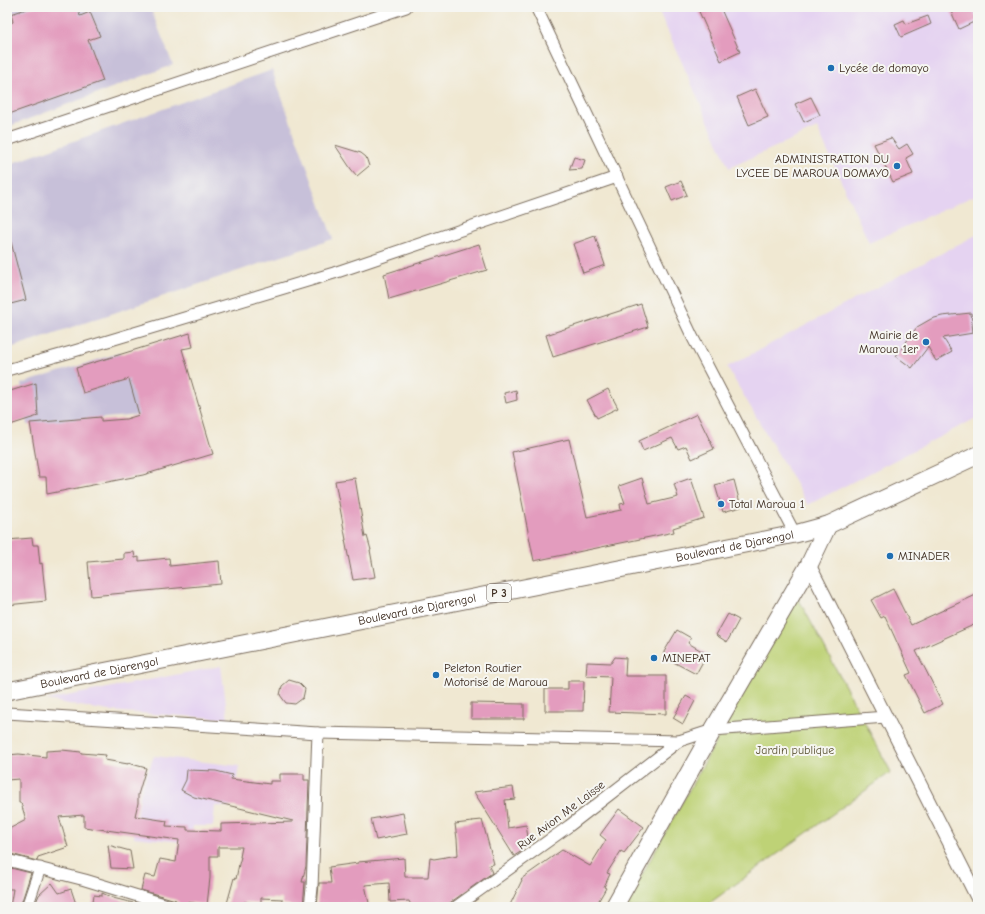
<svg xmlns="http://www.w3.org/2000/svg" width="985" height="914" viewBox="0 0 985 914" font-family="'Comic Neue',sans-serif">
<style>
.built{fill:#e5d3f1}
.industrial{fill:#c7c0d9}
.green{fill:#bed276;stroke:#7c7e4a}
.building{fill:#e39cbe}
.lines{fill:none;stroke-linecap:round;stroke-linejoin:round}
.minor-casing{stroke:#7a6c5d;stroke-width:13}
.tertiary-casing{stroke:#7a6c5d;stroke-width:15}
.primary-casing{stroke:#7a6c5d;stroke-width:19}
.minor{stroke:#fff;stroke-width:11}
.tertiary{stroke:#fff;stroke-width:13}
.primary{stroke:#fff;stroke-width:17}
.poi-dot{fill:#1f6fb2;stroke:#f6f6f2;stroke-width:1.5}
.labels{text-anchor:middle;stroke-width:4;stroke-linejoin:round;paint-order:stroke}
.shield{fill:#f6f6f2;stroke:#73675e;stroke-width:1}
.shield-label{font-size:11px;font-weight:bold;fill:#3b2a1e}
.poi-label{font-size:12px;fill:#3b2a1e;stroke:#f6f6f2;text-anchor:start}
.street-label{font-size:12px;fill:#3b2a1e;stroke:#f6f6f2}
.park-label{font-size:12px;fill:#5c5434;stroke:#f6f6f2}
</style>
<rect width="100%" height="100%" fill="#f6f6f2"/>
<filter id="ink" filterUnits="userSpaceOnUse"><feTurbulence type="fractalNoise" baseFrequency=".025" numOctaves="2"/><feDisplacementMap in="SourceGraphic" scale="8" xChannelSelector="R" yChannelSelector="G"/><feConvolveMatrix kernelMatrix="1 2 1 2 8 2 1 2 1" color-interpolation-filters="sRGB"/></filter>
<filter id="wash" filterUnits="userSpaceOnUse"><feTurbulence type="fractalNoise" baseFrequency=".012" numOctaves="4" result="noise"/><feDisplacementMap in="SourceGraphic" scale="16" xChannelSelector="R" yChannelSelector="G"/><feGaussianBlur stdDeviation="0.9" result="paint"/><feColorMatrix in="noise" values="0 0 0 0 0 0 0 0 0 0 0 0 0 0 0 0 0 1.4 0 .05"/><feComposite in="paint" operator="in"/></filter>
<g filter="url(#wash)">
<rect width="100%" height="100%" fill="#f0e8d2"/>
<g class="built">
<polygon points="657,7 978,7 978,194 869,243 817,128 729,168"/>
<polygon points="978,234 978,417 808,505 727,367"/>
<polygon points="221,666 228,719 109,711 46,700"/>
<polygon points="154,756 239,766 232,807 215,806 213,826 193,826 191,843 134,837 141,790"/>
</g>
<g class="industrial">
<polygon points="7,7 150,7 173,65 7,127"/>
<polygon points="272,70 333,239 7,349 7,165"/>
<polygon points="119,353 127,372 139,415 27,425 21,384"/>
</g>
<polygon class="green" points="797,596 891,772 704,907 624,907"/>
<g id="blocks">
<g class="building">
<polygon points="32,7 77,7 80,16 90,12 100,36 88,40 103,81 9,114 9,113 7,113 7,24 13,22 11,14"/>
<polygon points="697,7 720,7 740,52 721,61"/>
<polygon points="949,7 971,7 978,20 959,29"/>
<polygon points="928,16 931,24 901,37 895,24 904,20 906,24"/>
<polygon points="755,89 768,117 749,125 737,97"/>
<polygon points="811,97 820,115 804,122 795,104"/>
<polygon points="891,138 899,149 907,144 913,154 906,158 913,174 893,182 874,144"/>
<polygon points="335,145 361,153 366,157 369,166 357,176 351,169"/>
<polygon points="574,157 585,160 582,169 569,170"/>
<polygon points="681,181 687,195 672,201 666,187"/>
<polygon points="595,236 605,265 583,273 573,244"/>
<polygon points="7,242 11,242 26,300 7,305"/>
<polygon points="479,244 487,270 389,299 384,274"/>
<polygon points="641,304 648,327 553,357 546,335"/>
<polygon points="971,313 973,333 943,338 952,352 936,361 928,347 912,368 896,356 917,327 931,319 942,316"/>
<polygon points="190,333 193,347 182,349 213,454 143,475 47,494 46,477 39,477 30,423 101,417 101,421 126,419 139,415 129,379 83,393 76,368"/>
<polygon points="36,383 38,416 7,426 7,392"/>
<polygon points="608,389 618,408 597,418 587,400"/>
<polygon points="516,390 517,400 506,403 504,393"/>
<polygon points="697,414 714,449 692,459 686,446 678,449 672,438 643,451 639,441"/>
<polygon points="569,439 587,517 621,510 620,504 625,503 619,486 642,478 649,504 678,497 674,484 691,478 704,518 673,528 674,532 534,561 512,452"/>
<polygon points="355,478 365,537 367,536 371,550 370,550 375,577 353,580 345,540 346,540 335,481"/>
<polygon points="734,480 741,507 723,512 715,485"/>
<polygon points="32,538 33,545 38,545 40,564 42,563 46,601 7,605 7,540"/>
<polygon points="134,552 135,558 139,557 139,561 169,558 170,566 219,561 221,584 91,596 88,562 124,559 124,553"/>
<polygon points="893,589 911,625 978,594 978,623 916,651 943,704 925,713 906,675 911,673 885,616 881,618 871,600"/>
<polygon points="728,614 739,620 727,642 716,635"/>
<polygon points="677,630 691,638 688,643 707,654 696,674 664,657 664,652"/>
<polygon points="615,657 626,658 625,676 666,676 666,714 609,712 611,677 586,676 587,662 611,663"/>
<polygon points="289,680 299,683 305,689 303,698 295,704 286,703 280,695 282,686"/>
<polygon points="568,681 584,681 583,711 545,711 545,689 568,689"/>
<polygon points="686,696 695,701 683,724 673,718"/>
<polygon points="471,703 524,704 524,719 471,719"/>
<polygon points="62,750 81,752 81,753 106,755 105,760 128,764 128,763 146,768 138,795 138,803 135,816 167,821 166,826 187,827 187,830 221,831 221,824 293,822 293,821 194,797 181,790 186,780 187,770 216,771 232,775 231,779 270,784 270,781 280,781 280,774 304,774 304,780 309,780 306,866 302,882 305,882 303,907 290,906 290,905 282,904 282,899 261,898 261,903 244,902 243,907 226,907 234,878 236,879 239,864 241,857 240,857 242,847 218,847 218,856 210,856 210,878 207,905 187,902 188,906 181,907 179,903 176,900 141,890 145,875 155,877 160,859 176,862 179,840 84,827 84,815 59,817 68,847 38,857 37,861 7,853 7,830 26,820 21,803 19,803 19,779 7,780 7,755 19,754 46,757 46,751"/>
<polygon points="513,787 515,799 505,800 508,828 526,825 529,843 520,844 522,851 514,856 474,792"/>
<polygon points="619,809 644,827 624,853 621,851 607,873 610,874 604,887 606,888 595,907 509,907 522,880 521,879 562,850 590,866 606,840 600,835"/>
<polygon points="403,813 407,834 376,840 371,819"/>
<polygon points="482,820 494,864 489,865 492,873 444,907 412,907 409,901 390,902 389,883 365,885 369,903 356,907 317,907 319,883 331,883 329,867 358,863 358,862 404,858 405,877 428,877 430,858 434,859 458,855 457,839 455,824 472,822 472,821"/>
<polygon points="108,845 130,851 133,869 111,868"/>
<polygon points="7,867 31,873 20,907 10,907 13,889 7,889"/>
<polygon points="52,883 59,893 71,889 77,907 34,907 39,895"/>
<polygon points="102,893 113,898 133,903 133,907 92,907 94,895 102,896"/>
</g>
</g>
</g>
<g filter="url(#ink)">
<use href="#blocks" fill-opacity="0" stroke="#7a6c5d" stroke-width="1"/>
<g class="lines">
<defs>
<g id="minor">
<polyline points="536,7 693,338 795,534"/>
<polyline points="7,140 406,7"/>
<polyline points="7,370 71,352 334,273 617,177"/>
<polyline points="7,713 318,733 679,741 713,730 886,717"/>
<polyline points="7,860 85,880 174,907"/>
<polyline points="27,907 40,868"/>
<polyline points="310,907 312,888 318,733"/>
<polyline points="456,907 569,826 679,741"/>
</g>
<polyline id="tertiary" points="809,565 978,899"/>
<g id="primary">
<path id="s1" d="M7 691 795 534 828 525 978 455"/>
<polyline points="614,907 713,730 809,565 828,525"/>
</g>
</defs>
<use href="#minor" class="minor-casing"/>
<use href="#tertiary" class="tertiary-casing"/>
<use href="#primary" class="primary-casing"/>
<use href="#minor" class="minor"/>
<use href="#tertiary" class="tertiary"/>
<use href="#primary" class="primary"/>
</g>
</g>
<g class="poi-dot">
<circle cx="831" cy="68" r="4"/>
<circle cx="897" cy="166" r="4"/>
<circle cx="926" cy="342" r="4"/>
<circle cx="721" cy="504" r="4"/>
<circle cx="890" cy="556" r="4"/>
<circle cx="654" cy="658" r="4"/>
<circle cx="436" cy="675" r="4"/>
</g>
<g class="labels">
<rect class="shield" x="487" y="584" width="24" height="18" rx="3"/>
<g class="shield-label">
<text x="499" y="597">P 3</text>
</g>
<g class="poi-label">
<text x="839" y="72">Lycée de domayo</text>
<text x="889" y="163" text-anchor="end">ADMINISTRATION DU<tspan x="889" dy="14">LYCEE DE MAROUA DOMAYO</tspan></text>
<text x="918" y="339" text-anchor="end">Mairie de<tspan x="918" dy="14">Maroua 1er</tspan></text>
<text x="729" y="508">Total Maroua 1</text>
<text x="898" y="560">MINADER</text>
<text x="662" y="662">MINEPAT</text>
<text x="444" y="672">Peleton Routier<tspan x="444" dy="14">Motorisé de Maroua</tspan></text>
</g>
<g class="street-label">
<text dy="4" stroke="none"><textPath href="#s1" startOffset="742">Boulevard de Djarengol</textPath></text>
<text dy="4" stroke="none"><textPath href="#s1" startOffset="418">Boulevard de Djarengol</textPath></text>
<text dy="4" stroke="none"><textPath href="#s1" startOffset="94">Boulevard de Djarengol</textPath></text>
<text transform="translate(561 815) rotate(-37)" y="4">Rue Avion Me Laisse</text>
</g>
<g class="park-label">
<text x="795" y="754">Jardin publique</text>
</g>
</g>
<rect width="985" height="914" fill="none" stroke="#f6f6f2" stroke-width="24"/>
</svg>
